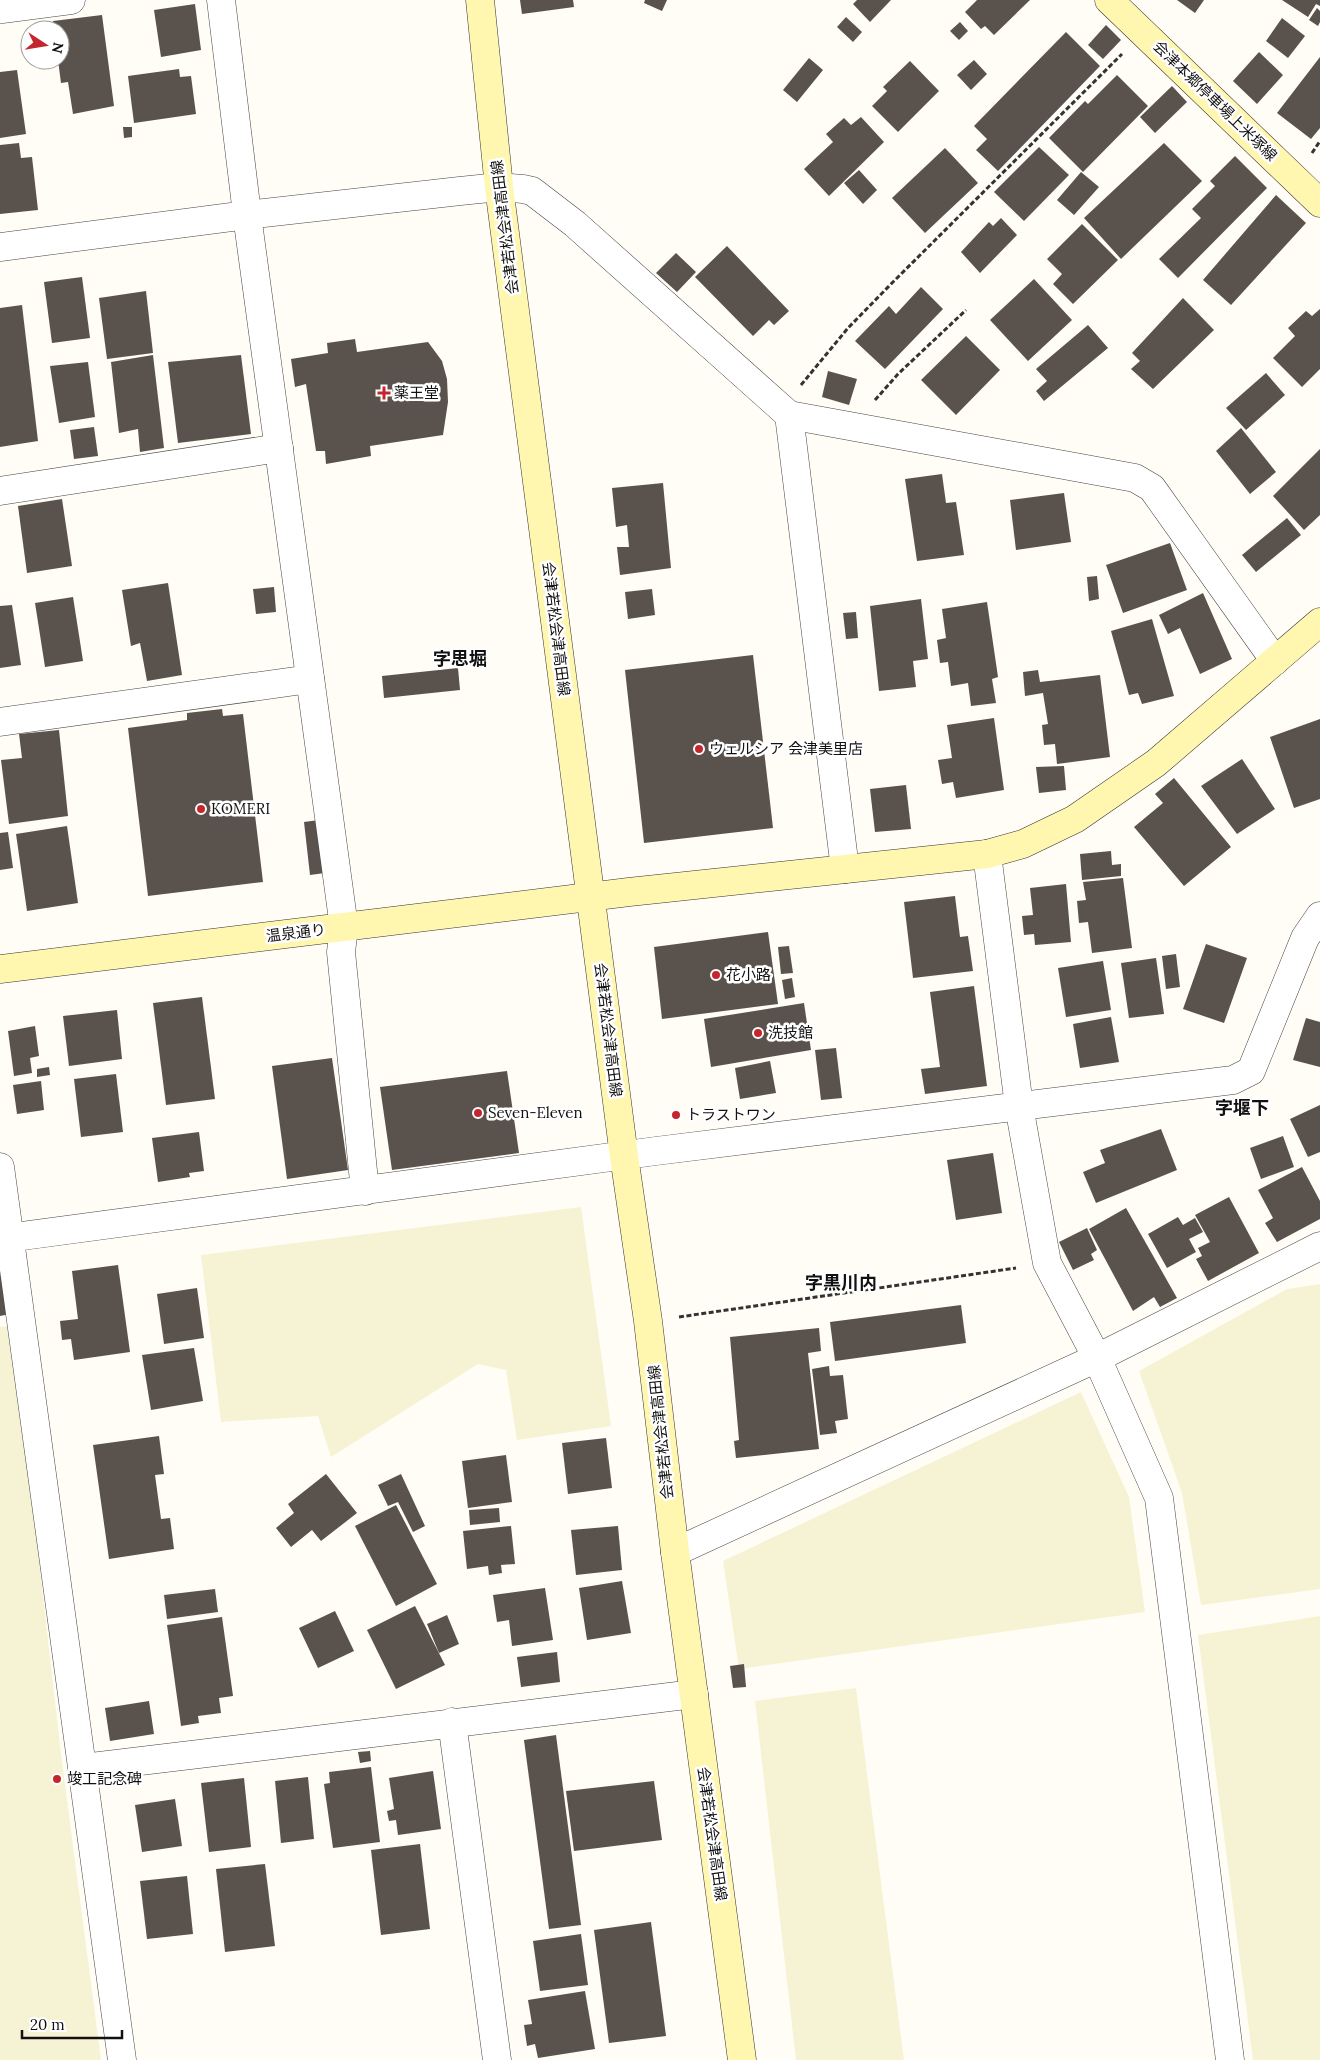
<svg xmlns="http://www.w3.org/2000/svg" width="1320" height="2060" viewBox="0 0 1320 2060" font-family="Lora,'Noto Sans JP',serif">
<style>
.farmland{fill:#f6f3d4}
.building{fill:#5a524d}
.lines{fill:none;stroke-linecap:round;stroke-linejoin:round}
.street-casing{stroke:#444;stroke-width:29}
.secondary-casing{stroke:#333;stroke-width:29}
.path{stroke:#333;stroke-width:3;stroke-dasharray:5 2.5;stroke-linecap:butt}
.street{stroke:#fff;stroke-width:28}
.secondary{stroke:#fff6b0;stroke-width:28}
.poi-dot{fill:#c4262e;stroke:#fff;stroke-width:2}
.labels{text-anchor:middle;stroke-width:5;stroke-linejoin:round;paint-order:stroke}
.street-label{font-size:15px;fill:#111;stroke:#fff}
.poi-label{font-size:15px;fill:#111;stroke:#fff;text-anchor:start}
.quarter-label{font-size:18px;font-weight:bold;fill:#111;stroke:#fff}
</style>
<rect width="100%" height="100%" fill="#fffdf5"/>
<g class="farmland">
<polygon points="581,1207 611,1426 517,1440 506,1370 478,1364 331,1457 318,1416 221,1422 201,1255"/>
<polygon points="1320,1284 1320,1589 1201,1605 1182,1493 1139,1371 1287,1289"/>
<polygon points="12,1325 61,1754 101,2060 0,2060 0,1327"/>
<polygon points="1081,1392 1129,1497 1145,1612 739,1669 723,1561"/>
<polygon points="1320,1616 1320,2060 1253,2060 1198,1635"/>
<polygon points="856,1688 904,2060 796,2060 755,1701"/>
</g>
<g class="building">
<polygon points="520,0 573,0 574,7 522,14"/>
<polygon points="645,0 667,0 662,11 644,3"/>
<polygon points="857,0 891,0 870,22 853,4"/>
<polygon points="977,0 1030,0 994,35 985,26 981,29 965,12"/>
<polygon points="1177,0 1204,0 1195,13"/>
<polygon points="1282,0 1320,0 1320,6 1316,4 1308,17"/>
<polygon points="195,4 201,50 161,57 154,10"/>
<polygon points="1317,8 1320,11 1320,22 1318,26 1309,20"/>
<polygon points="102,15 114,106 73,114 68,82 61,83 58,60 60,60 60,30 54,30 53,21"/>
<polygon points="846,17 862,32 853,42 837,27"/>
<polygon points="1282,18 1305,36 1288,58 1266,41"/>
<polygon points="960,22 968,31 959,40 950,31"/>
<polygon points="1106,25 1121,40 1103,59 1088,45"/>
<polygon points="1066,32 1100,66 998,171 976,150 987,139 974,126"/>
<polygon points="1259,52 1283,75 1257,104 1233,81"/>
<polygon points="1320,57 1320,128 1311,139 1277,113"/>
<polygon points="809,58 823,70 797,102 783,90"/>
<polygon points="974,60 987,74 971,90 957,75"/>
<polygon points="910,61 939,91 898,132 872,106 887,91 883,87"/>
<polygon points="179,69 180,77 191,76 196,114 134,123 128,76"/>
<polygon points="17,70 26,134 0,138 0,72"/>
<polygon points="1117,75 1148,106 1083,172 1049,138 1085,101 1088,104"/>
<polygon points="1172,86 1187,102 1155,133 1140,117"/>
<polygon points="861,117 884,142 829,196 804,169 833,142 826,134 844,118 851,125"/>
<polygon points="123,127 132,127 132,137 124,138"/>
<polygon points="19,143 21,158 32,157 38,210 0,214 0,145"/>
<polygon points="1164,143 1202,181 1121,259 1084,218"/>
<polygon points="1039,147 1069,175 1024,221 994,192"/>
<polygon points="945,148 978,183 925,233 892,198"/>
<polygon points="1235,156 1267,188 1178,278 1159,259 1201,218 1192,209 1215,186 1210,181"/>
<polygon points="859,170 877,190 863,204 844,183"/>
<polygon points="1081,172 1099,187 1074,215 1057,200"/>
<polygon points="1276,195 1306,223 1231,305 1203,280"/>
<polygon points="1001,218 1017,235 980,273 961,252 989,222 993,226"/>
<polygon points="1082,224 1118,260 1073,304 1053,284 1062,274 1047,259"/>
<polygon points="727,246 789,311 774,325 769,320 753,336 695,277"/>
<polygon points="676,253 696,272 677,292 656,273"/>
<polygon points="82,277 90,338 52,343 44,282"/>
<polygon points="1034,279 1072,320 1028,361 990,320"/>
<polygon points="921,287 943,309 885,369 855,341 889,306 896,314"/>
<polygon points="146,291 153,353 107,359 99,298"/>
<polygon points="1183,298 1214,330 1153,389 1131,369 1140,361 1132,353"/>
<polygon points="22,305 38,441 0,447 0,308"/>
<polygon points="1320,309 1320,369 1302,387 1273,358 1295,336 1288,328 1306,311 1312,316"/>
<polygon points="1088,325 1108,348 1044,401 1036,391 1047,381 1036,369"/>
<polygon points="966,336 1000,370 956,415 921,380"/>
<polygon points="355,339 357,352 428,342 442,361 447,379 448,402 443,435 370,446 371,456 326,464 325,451 316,451 306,384 295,387 291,359 328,353 327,343"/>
<polygon points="153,355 164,448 140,452 138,429 119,433 111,362"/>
<polygon points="241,355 251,434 178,443 168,362"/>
<polygon points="88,362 95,417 59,423 50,366"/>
<polygon points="828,371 857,379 849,405 822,397"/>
<polygon points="1266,373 1285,395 1246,430 1226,408"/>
<polygon points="94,427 98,456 74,459 70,430"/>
<polygon points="1241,428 1276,472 1250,494 1216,451"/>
<polygon points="1320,449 1320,515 1304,530 1273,496"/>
<polygon points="942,474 946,503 956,502 964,555 917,561 905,479"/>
<polygon points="663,483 671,568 620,575 617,547 629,547 627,525 616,527 612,488"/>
<polygon points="1064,493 1071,542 1016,550 1010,500"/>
<polygon points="62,499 72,566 27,573 18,506"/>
<polygon points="1287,518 1301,535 1256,572 1242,555"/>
<polygon points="1170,543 1187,590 1123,613 1106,565"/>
<polygon points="1097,576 1099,599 1089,601 1087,577"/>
<polygon points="168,583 182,675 147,681 140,643 131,646 122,590"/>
<polygon points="274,587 276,612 256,614 253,589"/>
<polygon points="652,589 655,615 628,619 625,592"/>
<polygon points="1203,593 1232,659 1200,674 1180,628 1168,634 1159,615"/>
<polygon points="73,597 83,661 45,667 35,603"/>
<polygon points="921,599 928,659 913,661 916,687 879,691 870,606"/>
<polygon points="987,602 998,677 992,679 996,703 971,706 968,683 951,686 948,662 940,663 937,640 946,638 942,609"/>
<polygon points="12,605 21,665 0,668 0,606"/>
<polygon points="856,612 858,638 846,639 843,613"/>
<polygon points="1152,619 1174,696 1142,704 1138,693 1129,695 1111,631"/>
<polygon points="753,655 773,828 644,843 625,670"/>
<polygon points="458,668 460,690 384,698 382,676"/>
<polygon points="1038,670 1040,682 1100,675 1110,757 1057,764 1055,744 1044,745 1042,725 1048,724 1043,693 1025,696 1023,672"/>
<polygon points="222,709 223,716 243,714 263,882 148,896 128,728 187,720 187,713"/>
<polygon points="994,718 1004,790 956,798 953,782 942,784 938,760 952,758 947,725"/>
<polygon points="1320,719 1320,799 1294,808 1270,737"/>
<polygon points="59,730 68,816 9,824 1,760 22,758 19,734"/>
<polygon points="1242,759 1275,809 1237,834 1201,786"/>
<polygon points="1064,766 1066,790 1039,793 1036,767"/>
<polygon points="1174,778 1231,847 1184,886 1134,827 1163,803 1155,794"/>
<polygon points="906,785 911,829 875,832 870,789"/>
<polygon points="319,820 325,873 310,875 304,822"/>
<polygon points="67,826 78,903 27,911 16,834"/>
<polygon points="8,832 13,868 0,870 0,833"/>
<polygon points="1111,851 1112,865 1121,864 1121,876 1082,880 1080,854"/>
<polygon points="1123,878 1132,948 1092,953 1088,922 1079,923 1077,901 1086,900 1083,882"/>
<polygon points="1066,884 1071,942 1035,945 1034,934 1024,935 1022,916 1033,915 1030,888"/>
<polygon points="955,896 960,937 968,936 973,971 913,978 904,902"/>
<polygon points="768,932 778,1004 662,1019 654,947"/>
<polygon points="1206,944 1247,958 1224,1023 1183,1009"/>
<polygon points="789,946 793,973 781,974 778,947"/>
<polygon points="1176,954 1180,987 1166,989 1162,956"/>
<polygon points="1156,958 1164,1014 1129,1018 1121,963"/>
<polygon points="1103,961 1111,1010 1066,1017 1058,968"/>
<polygon points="792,978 795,997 785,999 782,980"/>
<polygon points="974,986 987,1086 925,1094 921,1069 940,1067 930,992"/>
<polygon points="202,997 215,1099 166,1105 153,1003"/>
<polygon points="804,1003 811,1050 711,1067 704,1019"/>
<polygon points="117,1010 122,1059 69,1066 63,1016"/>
<polygon points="1111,1017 1119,1062 1080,1068 1073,1024"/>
<polygon points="1306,1018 1320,1022 1320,1067 1293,1060"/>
<polygon points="35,1026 39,1056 30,1058 32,1073 14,1076 8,1031"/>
<polygon points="836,1048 842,1098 821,1100 815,1050"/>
<polygon points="332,1058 348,1170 287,1179 272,1066"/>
<polygon points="770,1061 776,1093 740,1099 735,1068"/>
<polygon points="49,1067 50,1075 37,1077 37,1069"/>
<polygon points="507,1071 519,1153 392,1170 380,1087"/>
<polygon points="116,1074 123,1132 81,1137 74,1079"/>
<polygon points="41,1081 44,1110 17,1114 13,1085"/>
<polygon points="1320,1105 1320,1152 1308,1157 1290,1119"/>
<polygon points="1161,1129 1177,1170 1096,1203 1083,1172 1105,1163 1100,1150"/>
<polygon points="199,1132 204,1171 189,1173 190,1177 158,1182 152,1138"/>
<polygon points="1283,1136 1294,1167 1261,1179 1250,1148"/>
<polygon points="993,1153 1002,1213 956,1220 947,1160"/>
<polygon points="1302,1167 1320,1201 1320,1219 1277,1242 1265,1223 1273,1218 1258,1190"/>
<polygon points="1229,1197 1259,1253 1208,1281 1196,1259 1202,1256 1198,1248 1210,1242 1195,1215"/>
<polygon points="1126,1208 1177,1298 1160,1307 1154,1297 1133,1311 1089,1229"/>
<polygon points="1178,1217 1183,1225 1195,1218 1203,1232 1189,1239 1196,1252 1167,1268 1148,1234"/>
<polygon points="1087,1228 1097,1250 1091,1254 1094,1260 1073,1270 1059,1242"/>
<polygon points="118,1265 130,1352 74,1360 71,1339 62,1340 60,1321 78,1319 72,1271"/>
<polygon points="5,1275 10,1314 0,1316 0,1276"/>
<polygon points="197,1288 204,1338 164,1344 157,1294"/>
<polygon points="961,1305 966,1343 835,1361 830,1322"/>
<polygon points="819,1328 821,1351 808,1353 819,1449 736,1458 734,1441 739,1440 730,1337"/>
<polygon points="194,1348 203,1401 151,1410 142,1355"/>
<polygon points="829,1366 830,1376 843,1375 848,1419 835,1421 837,1433 820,1435 812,1369"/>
<polygon points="159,1436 164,1474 155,1475 161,1519 170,1518 174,1549 109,1559 93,1445"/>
<polygon points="606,1438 612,1488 568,1494 562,1443"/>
<polygon points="506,1455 512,1502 468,1508 462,1461"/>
<polygon points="326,1474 357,1513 321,1541 312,1530 291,1547 276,1528 294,1513 288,1504"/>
<polygon points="401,1474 425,1526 413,1532 398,1502 388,1506 378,1485"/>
<polygon points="396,1505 437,1584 396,1606 355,1526"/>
<polygon points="499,1508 500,1522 470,1525 469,1510"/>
<polygon points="511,1526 515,1564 501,1565 502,1573 489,1575 488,1566 467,1569 463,1531"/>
<polygon points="618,1526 622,1570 576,1575 571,1530"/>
<polygon points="622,1581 631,1633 587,1640 579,1588"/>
<polygon points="545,1588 553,1640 512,1646 509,1620 497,1622 493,1595"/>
<polygon points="215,1589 218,1612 167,1619 164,1595"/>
<polygon points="415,1606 445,1665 396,1689 367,1630"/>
<polygon points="335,1611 354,1651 318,1668 299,1628"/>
<polygon points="447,1615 459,1644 439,1653 427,1624"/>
<polygon points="222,1617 233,1696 219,1698 221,1713 198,1716 199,1723 181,1726 167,1625"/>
<polygon points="557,1652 560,1682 521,1687 517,1657"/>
<polygon points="744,1664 746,1687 733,1688 730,1666"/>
<polygon points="149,1701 154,1734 110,1741 105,1708"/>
<polygon points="556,1735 581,1925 549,1929 524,1740"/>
<polygon points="370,1751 371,1761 360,1763 358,1752"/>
<polygon points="371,1767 380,1842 333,1848 324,1784 330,1783 329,1772"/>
<polygon points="433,1771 441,1829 398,1835 396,1820 389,1821 387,1811 394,1809 389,1778"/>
<polygon points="308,1777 314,1839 281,1843 275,1781"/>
<polygon points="244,1778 251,1847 209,1852 201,1783"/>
<polygon points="654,1781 662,1840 574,1851 566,1791"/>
<polygon points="175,1799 182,1846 142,1852 135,1805"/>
<polygon points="420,1844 430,1929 381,1935 371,1850"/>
<polygon points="265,1864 275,1946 225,1952 216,1869"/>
<polygon points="187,1876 193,1934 147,1939 140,1881"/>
<polygon points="651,1922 666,2036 609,2043 594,1930"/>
<polygon points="581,1934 588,1985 540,1991 533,1941"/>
<polygon points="585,1991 595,2049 538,2058 535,2044 527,2046 524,2025 532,2024 528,2000"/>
</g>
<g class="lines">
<defs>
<g id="street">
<polyline points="221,0 249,230 344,927 341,952 365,1191"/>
<polyline points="0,7 2,9 71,0"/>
<polyline points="0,247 247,215 460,191 499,187 523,189 532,191 575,224 789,415 1135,478 1152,488 1275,661"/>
<polyline points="789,415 845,869"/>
<polyline points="0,491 279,448"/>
<polyline points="0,722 310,679"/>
<polyline points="987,854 1019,1106 1047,1263 1097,1358 1159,1498 1230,2060"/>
<polyline points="0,1167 122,2060"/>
<polyline points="0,1239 656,1151 1233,1080 1251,1071 1305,938 1320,916"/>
<polyline points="675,1552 1097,1358 1320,1246"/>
<polyline points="452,1722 497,2060"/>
<polyline points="83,1768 694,1694"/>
</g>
<g id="secondary">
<polyline points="480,0 499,187 624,1156 648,1321 675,1552 742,2060"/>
<polyline points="1109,0 1320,203"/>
<polyline points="0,969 629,892 987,854 1023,844 1075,819 1156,763 1320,622"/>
</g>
</defs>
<use href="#street" class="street-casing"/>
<use href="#secondary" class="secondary-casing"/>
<g class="path">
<polyline points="1312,153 1320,141"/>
<polyline points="801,385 848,328 893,282 1122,54"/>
<polyline points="875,400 898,374 966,310"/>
<polyline points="679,1317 1016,1268"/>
</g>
<use href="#street" class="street"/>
<use href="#secondary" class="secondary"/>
</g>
<g class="poi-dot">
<path d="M381.5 385.5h5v5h5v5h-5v5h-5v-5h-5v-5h5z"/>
<circle cx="699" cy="749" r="5"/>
<circle cx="201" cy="809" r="5"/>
<circle cx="716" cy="975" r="5"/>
<circle cx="758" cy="1033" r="5"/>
<circle cx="478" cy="1113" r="5"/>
<circle cx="676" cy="1115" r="5"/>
<circle cx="57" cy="1779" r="5"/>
</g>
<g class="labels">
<g class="street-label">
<text transform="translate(1215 101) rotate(44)" y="5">会津本郷停車場上米塚線</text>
<text transform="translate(505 227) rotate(-97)" y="5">会津若松会津高田線</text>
<text transform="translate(556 629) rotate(83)" y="5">会津若松会津高田線</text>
<text transform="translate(296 933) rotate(-7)" y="5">温泉通り</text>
<text transform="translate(608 1030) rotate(83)" y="5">会津若松会津高田線</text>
<text transform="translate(661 1432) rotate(-96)" y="5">会津若松会津高田線</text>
<text transform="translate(712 1834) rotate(82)" y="5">会津若松会津高田線</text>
</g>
<g class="poi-label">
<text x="394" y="398">薬王堂</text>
<text x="709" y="754">ウェルシア 会津美里店</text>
<text x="211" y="814">KOMERI</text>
<text x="726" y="980">花小路</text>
<text x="768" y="1038">洗技館</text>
<text x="488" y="1118">Seven-Eleven</text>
<text x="686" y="1120">トラストワン</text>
<text x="67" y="1784">竣工記念碑</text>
</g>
<g class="quarter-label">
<text x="460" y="665">字思堀</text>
<text x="1242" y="1114">字堰下</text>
<text x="841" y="1289">字黒川内</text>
</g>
</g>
<g transform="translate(45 45) rotate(102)"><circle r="24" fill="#ffffff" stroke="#a0a0a0"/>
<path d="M0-4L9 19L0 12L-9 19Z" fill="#c4262e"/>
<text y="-8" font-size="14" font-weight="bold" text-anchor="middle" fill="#111111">N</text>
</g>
<path d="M22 2030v8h100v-8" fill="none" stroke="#111111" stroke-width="2.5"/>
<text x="30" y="2030" font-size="15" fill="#111111" stroke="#ffffff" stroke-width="4" paint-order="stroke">20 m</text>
</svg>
